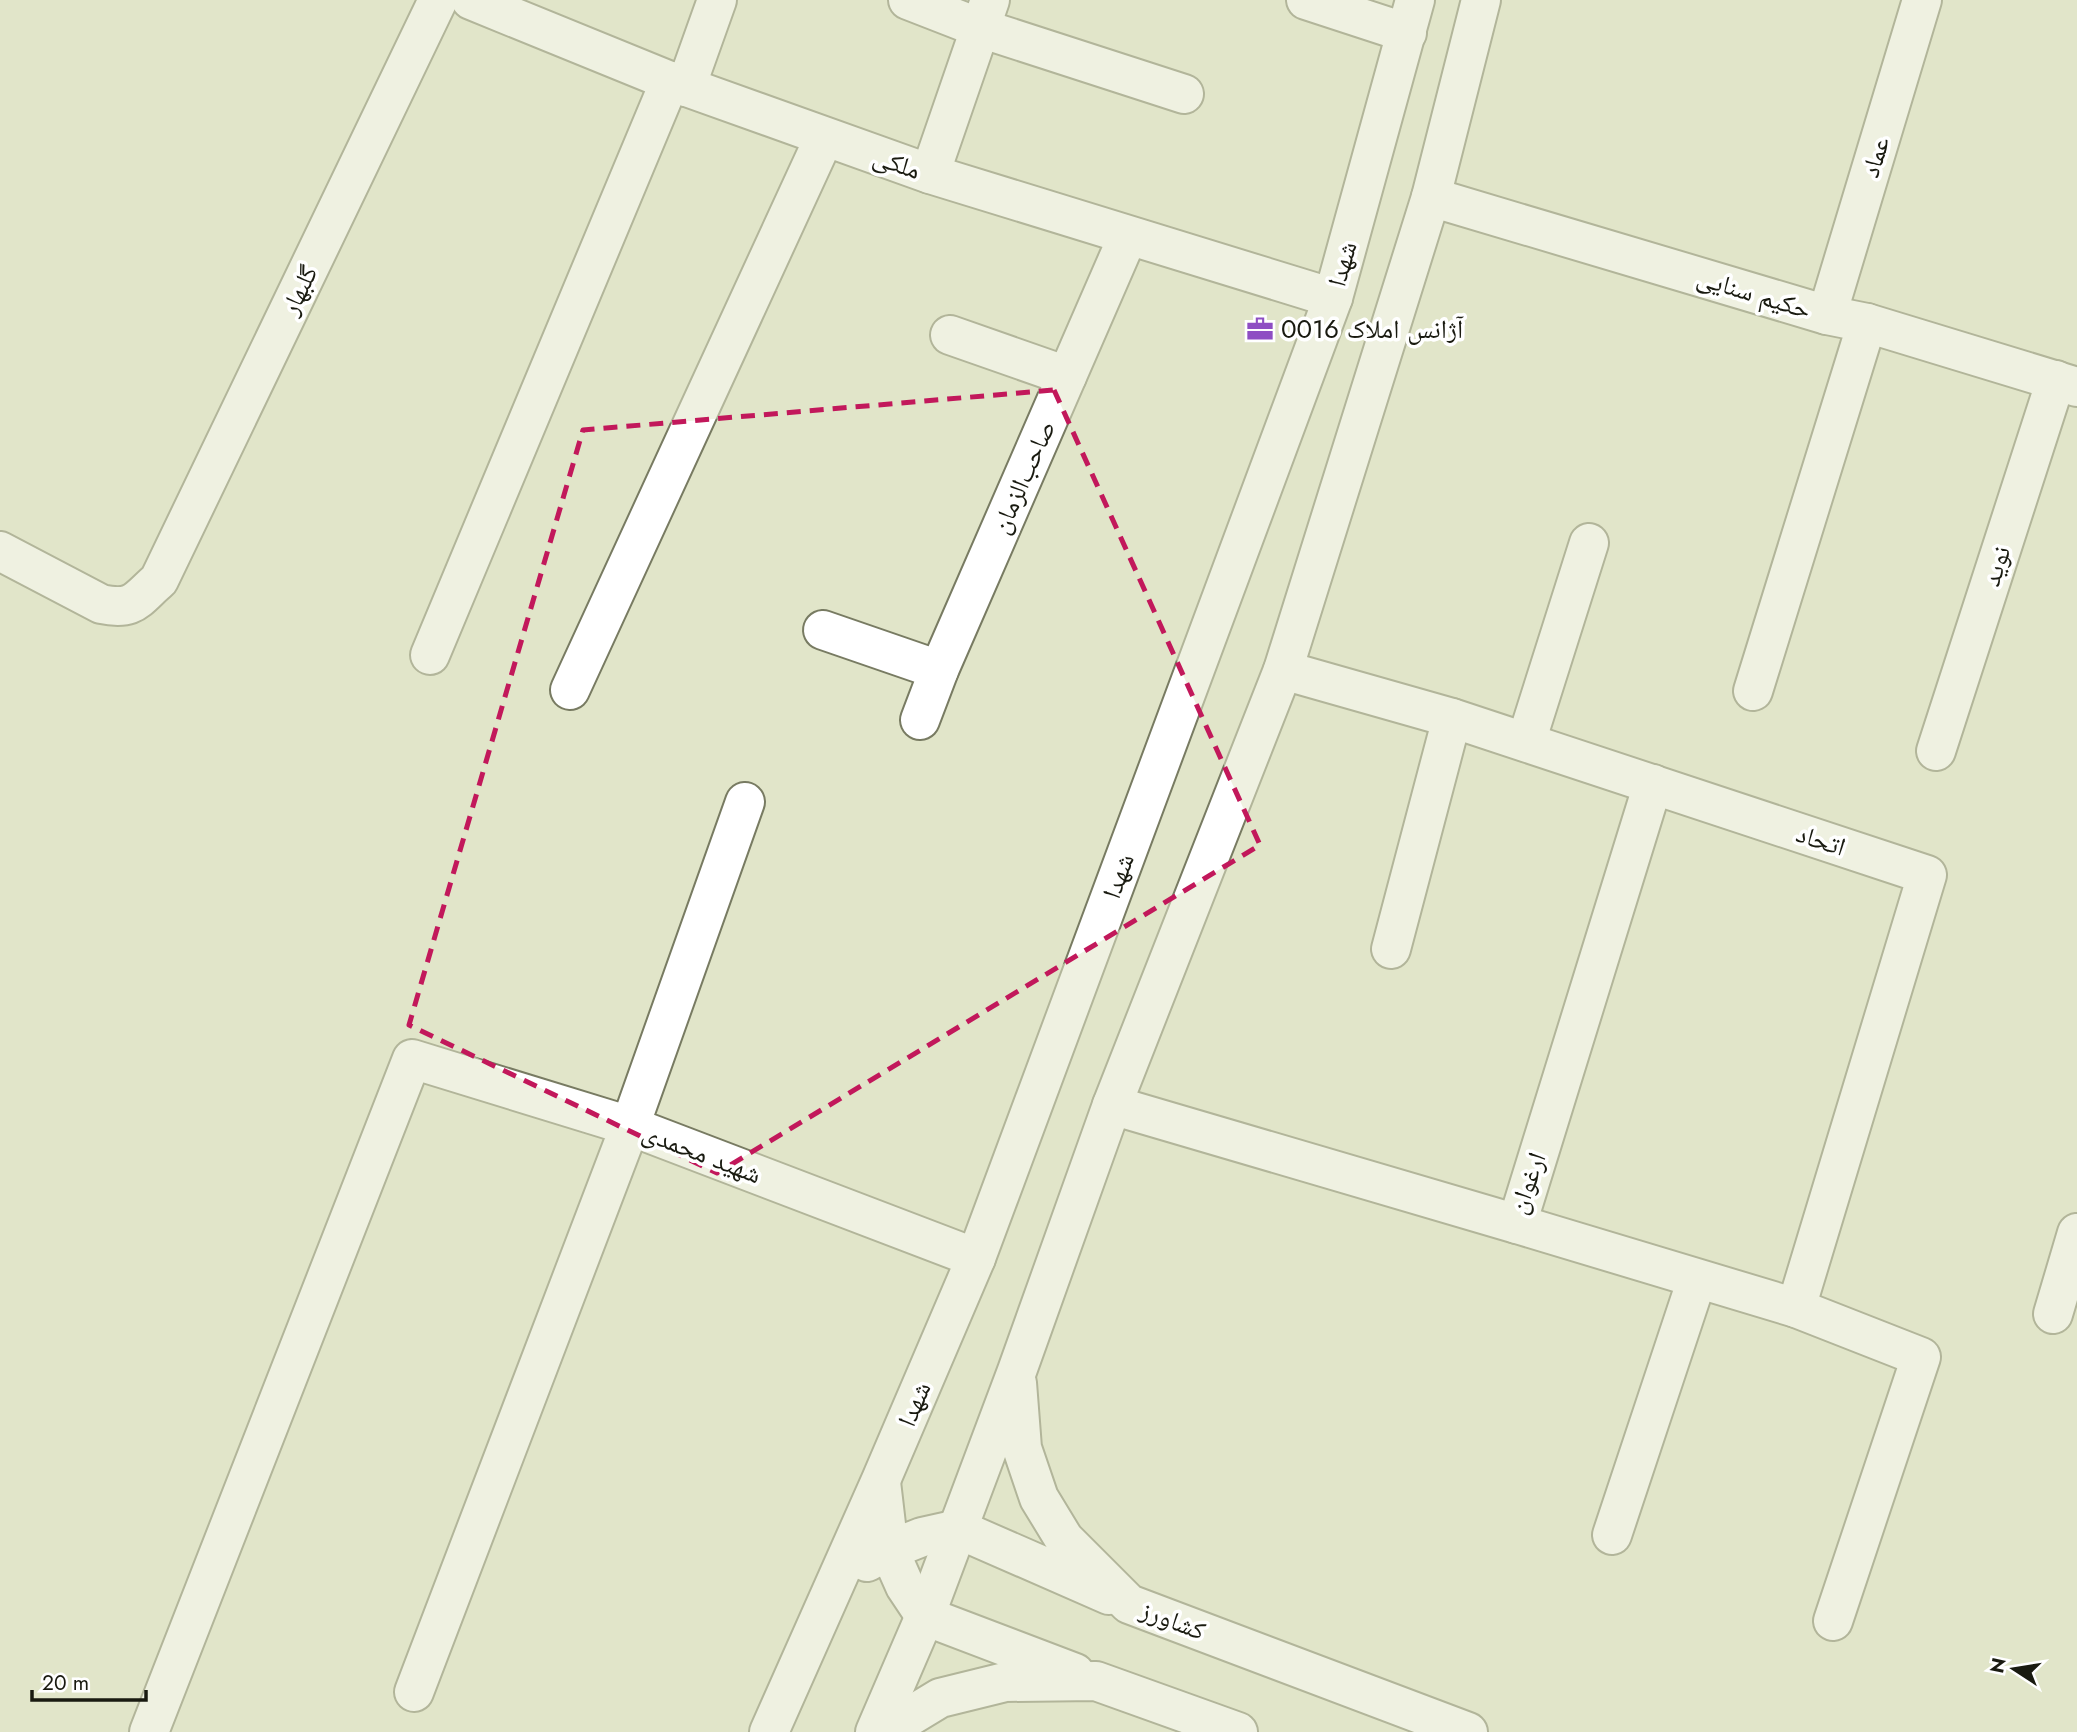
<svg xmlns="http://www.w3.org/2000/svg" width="2077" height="1732" viewBox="0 0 2077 1732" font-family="Jost,'Noto Naskh Arabic',sans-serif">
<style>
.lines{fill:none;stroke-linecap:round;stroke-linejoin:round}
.minor-casing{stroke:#787b62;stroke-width:42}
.major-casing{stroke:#787b62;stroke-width:42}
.minor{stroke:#fff;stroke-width:38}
.major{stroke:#fff;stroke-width:38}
.marked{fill:none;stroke:#c2185b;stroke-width:5;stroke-dasharray:14 9;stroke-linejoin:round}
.labels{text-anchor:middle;stroke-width:7;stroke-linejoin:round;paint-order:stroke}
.street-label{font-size:26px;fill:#191a10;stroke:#fff}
.poi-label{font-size:26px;fill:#191a10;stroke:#fff;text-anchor:start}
</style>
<rect width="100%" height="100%" fill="#e1e5c9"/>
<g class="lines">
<defs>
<g id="minor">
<polyline points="471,0 670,81 930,174 1333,298"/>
<polyline points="908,0 980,28 1184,94"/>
<polyline points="1306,0 1407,33"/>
<polyline points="686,87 717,0"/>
<polyline points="930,174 990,0"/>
<polyline points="1431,197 1827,315 1867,323 2077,387"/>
<polyline points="1827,315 1922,0"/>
<polyline points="950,335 1067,376"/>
<path d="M0 551 101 604C134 611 136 600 159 580L438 0"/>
<polyline points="823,630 939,670"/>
<polyline points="430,655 670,81"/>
<polyline points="1283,670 1452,718 1927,875 1796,1308"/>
<polyline points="570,690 824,138"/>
<polyline points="1753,691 1867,323"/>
<polyline points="920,720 939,670 1128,236"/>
<polyline points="1526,742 1589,543"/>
<polyline points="1936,751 2056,380"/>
<polyline points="745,802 630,1126 976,1258"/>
<polyline points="1391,949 1452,718"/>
<polyline points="1112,1105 1517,1224 1653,784"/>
<polyline points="1517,1224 1796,1308 1921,1357 1833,1621"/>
<polyline points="2053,1314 2077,1233"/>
<polyline points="1612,1535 1697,1279"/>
<polyline points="149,1732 412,1059 630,1126 414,1692"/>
</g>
<g id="major">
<polyline points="1017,1383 1022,1448 1039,1498 1064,1539 1129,1604 1468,1732"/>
<polyline points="881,1482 889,1550 905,1586 925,1616 1075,1673"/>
<polyline points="867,1562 889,1550 922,1537 958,1529 1109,1595"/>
<polyline points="769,1732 881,1480 976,1258 1333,298 1415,0"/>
<polyline points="875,1732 925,1616 1017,1371 1112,1105 1283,670 1431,197 1481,0"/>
<polyline points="884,1732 940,1698 1005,1682 1096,1681 1238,1732"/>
</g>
</defs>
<use href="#minor" class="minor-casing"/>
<use href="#major" class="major-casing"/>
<use href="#minor" class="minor"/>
<use href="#major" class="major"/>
</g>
<path d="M0 0H2077V1732H0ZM1054 390 1260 845 717 1173 409 1025 583 430Z" fill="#e1e5c9" fill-opacity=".55" fill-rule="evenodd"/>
<path class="marked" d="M1054 390 1260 845 717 1173 409 1025 583 430Z"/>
<defs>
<symbol id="office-bare" viewBox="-9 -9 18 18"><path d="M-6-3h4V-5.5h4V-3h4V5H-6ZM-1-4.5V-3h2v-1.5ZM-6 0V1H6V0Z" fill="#8e4ec3" stroke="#fff" stroke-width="2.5" paint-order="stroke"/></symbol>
</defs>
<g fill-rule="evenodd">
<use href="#office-bare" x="1241" y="310" width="38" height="38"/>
</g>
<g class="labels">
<g class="street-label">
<text transform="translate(1875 157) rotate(-73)" y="9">عماد</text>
<text transform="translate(897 163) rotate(19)" y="9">ملکی</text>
<text transform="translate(1342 264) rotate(-74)" y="9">شهدا</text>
<text transform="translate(299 290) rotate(-64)" y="9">گلبهار</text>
<text transform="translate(1754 293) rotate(17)" y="9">حکیم سنایی</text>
<text transform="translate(1023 477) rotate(-66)" y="9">صاحب‌الزمان</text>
<text transform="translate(1996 566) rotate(-72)" y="9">نوید</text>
<text transform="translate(1821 840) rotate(18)" y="9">اتحاد</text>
<text transform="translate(1118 876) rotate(-70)" y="9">شهدا</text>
<text transform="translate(702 1153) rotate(21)" y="9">شهید محمدی</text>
<text transform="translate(1527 1183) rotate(-70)" y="9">ارغوان</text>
<text transform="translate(914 1404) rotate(-67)" y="9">شهدا</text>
<text transform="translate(1173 1620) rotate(21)" y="9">کشاورز</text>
</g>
<g class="poi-label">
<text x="1281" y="338">آژانس املاک 0016</text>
</g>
</g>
<g transform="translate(2014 1669) rotate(282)" stroke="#ffffff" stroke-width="5" paint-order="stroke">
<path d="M0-5L12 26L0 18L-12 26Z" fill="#191a10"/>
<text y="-10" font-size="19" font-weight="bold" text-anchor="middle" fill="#191a10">N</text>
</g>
<path d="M32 1690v10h114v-10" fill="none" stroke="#191a10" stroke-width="3.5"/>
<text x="42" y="1690" font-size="21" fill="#191a10" stroke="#ffffff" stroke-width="5" paint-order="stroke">20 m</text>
</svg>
